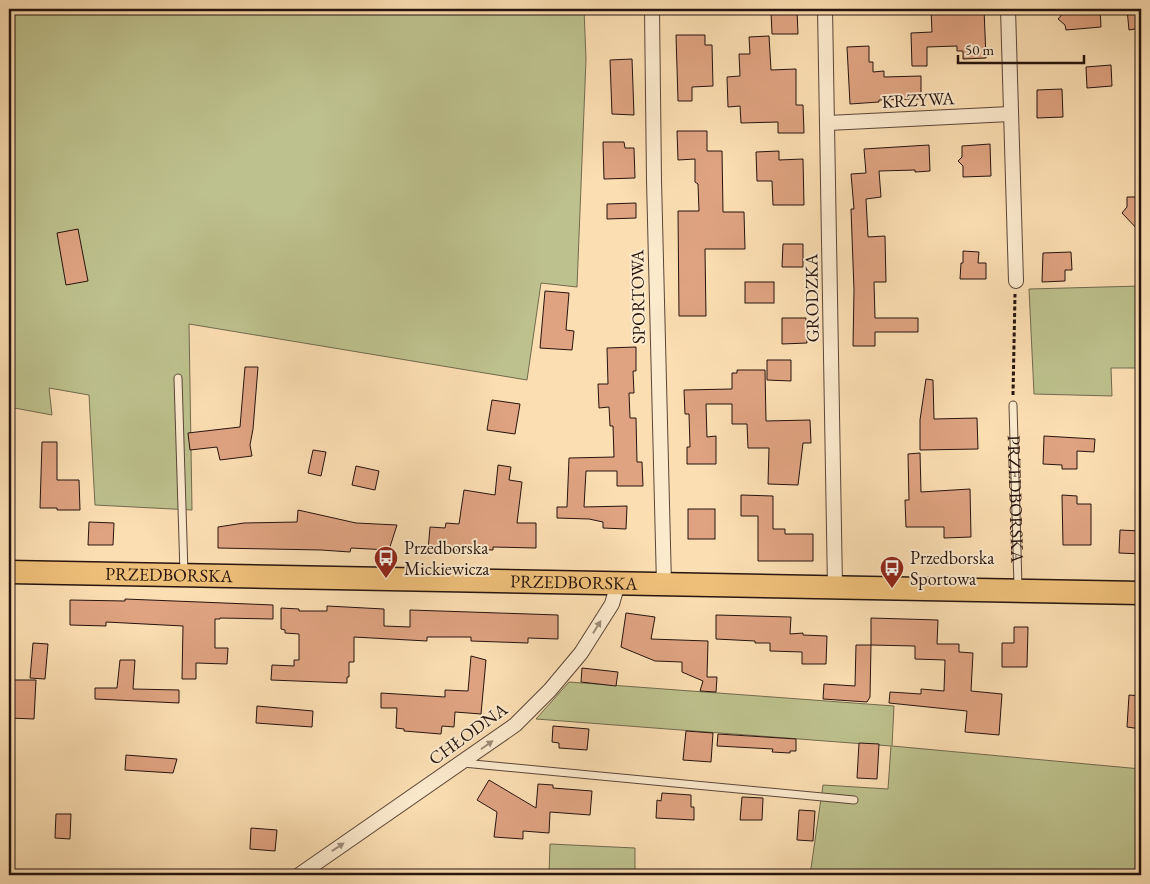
<svg xmlns="http://www.w3.org/2000/svg" width="1150" height="884" viewBox="0 0 1150 884" font-family="'EB Garamond',serif">
<style>
.green{fill:#bdc18d;stroke:#726a4e}
.building{fill:#dfa381;stroke:#26140e}
.lines{fill:none;stroke-linecap:round;stroke-linejoin:round}
.service-casing{stroke:#5b4637;stroke-width:9}
.minor-casing{stroke:#5b4637;stroke-width:16}
.primary-casing{stroke:#26140e;stroke-width:25}
.path{stroke:#26140e;stroke-width:3;stroke-dasharray:4 2.5;stroke-linecap:butt}
.service{stroke:#fceacd;stroke-width:7}
.minor{stroke:#fceacd;stroke-width:14}
.primary{stroke:#eebf79;stroke-width:22}
.oneway{fill:#9c8a77}
.labels{text-anchor:middle;stroke-width:4;stroke-linejoin:round;paint-order:stroke}
.street-label{font-size:18px;fill:#26140e;stroke:#fceacd}
.poi-label{font-size:18px;fill:#26140e;stroke:#fceacd;text-anchor:start}
</style>
<rect width="100%" height="100%" fill="#fbdeb2"/>
<filter id="stains"><feTurbulence type="fractalNoise" baseFrequency=".004" numOctaves="4"/><feColorMatrix values="0 0 0 0 .2 0 0 0 0 .09 0 0 0 0 .02 0 0 0 .5 -.17"/></filter>
<radialGradient id="worn" r=".72"><stop offset=".6" stop-color="#630" stop-opacity="0"/><stop offset="1" stop-color="#630" stop-opacity=".3"/></radialGradient>
<g class="green">
<polygon points="9,9 584,9 586,59 577,287 541,283 527,380 189,324 192,510 95,505 89,395 49,388 52,415 9,407"/>
<polygon points="1141,286 1141,368 1111,368 1112,396 1034,394 1029,289"/>
<polygon points="569,682 894,706 892,746 1141,769 1141,875 810,875 823,785 888,789 891,746 536,719"/>
<polygon points="550,844 635,848 635,875 549,875"/>
</g>
<g class="building">
<polygon points="784,9 797,9 798,34 772,34 771,12 784,11"/>
<polygon points="931,9 984,9 986,58 963,59 963,51 957,51 957,46 927,47 927,66 912,66 911,33 932,32"/>
<polygon points="1067,9 1100,9 1101,27 1066,30 1065,25 1058,19"/>
<polygon points="1127,9 1141,9 1141,28 1129,30"/>
<polygon points="676,35 705,35 705,45 712,45 713,86 692,87 692,101 678,101"/>
<polygon points="769,36 771,70 796,69 796,105 803,105 804,133 778,133 778,122 741,123 740,106 728,107 727,77 740,76 739,54 750,54 749,37"/>
<polygon points="869,46 869,62 873,62 873,72 884,71 884,77 921,76 921,99 879,100 879,102 850,104 847,47"/>
<polygon points="632,59 634,115 612,114 610,60"/>
<polygon points="1111,65 1112,86 1087,88 1086,67"/>
<polygon points="1062,89 1063,117 1037,118 1037,90"/>
<polygon points="677,131 707,131 707,151 722,151 723,212 744,212 745,249 705,249 706,316 679,316 678,211 699,211 698,184 695,182 695,159 678,160"/>
<polygon points="603,142 624,142 625,148 634,148 635,178 604,179"/>
<polygon points="990,144 991,176 963,177 963,166 958,161 962,157 962,146"/>
<polygon points="929,145 930,171 915,172 915,170 879,171 881,197 866,199 868,237 885,236 886,282 874,282 875,318 918,318 918,332 875,332 875,346 853,346 854,290 851,209 854,209 851,174 866,173 864,149"/>
<polygon points="779,151 779,160 803,159 804,205 773,205 772,181 757,181 756,152"/>
<polygon points="1127,197 1141,197 1141,233 1122,213 1127,207"/>
<polygon points="636,203 636,218 607,219 607,204"/>
<polygon points="78,229 88,281 66,285 57,233"/>
<polygon points="783,244 803,244 803,267 782,267"/>
<polygon points="963,251 979,252 978,263 986,263 986,279 960,279 961,263 963,263"/>
<polygon points="1071,252 1072,270 1065,270 1065,281 1042,282 1043,253"/>
<rect x="745" y="282" width="29" height="21"/>
<polygon points="545,291 569,293 566,330 574,331 572,350 540,348"/>
<polygon points="782,318 806,318 807,343 782,344"/>
<polygon points="636,347 636,371 633,371 634,393 629,393 630,418 636,418 637,462 642,462 643,486 617,486 617,471 586,471 584,507 627,506 626,529 603,528 603,522 589,519 557,518 557,507 567,507 569,458 614,457 613,426 610,426 609,407 599,408 598,384 608,384 607,348"/>
<polygon points="767,360 791,360 791,381 767,380"/>
<polygon points="245,367 258,367 253,429 250,445 252,456 220,460 217,447 190,450 188,433 240,427"/>
<polygon points="737,370 765,370 766,421 810,420 811,443 803,443 798,485 768,484 769,448 748,448 747,424 732,424 732,404 706,404 707,437 716,436 716,464 687,464 687,447 690,447 689,414 685,414 684,390 732,389 732,373 737,373"/>
<polygon points="926,379 933,380 934,419 977,418 978,449 920,450 920,420"/>
<polygon points="492,400 520,404 515,434 487,430"/>
<polygon points="1044,436 1095,439 1094,452 1077,451 1077,469 1062,469 1062,465 1043,464"/>
<polygon points="42,442 57,442 57,480 79,480 80,510 57,510 57,508 40,508"/>
<polygon points="313,450 326,452 321,476 308,473"/>
<polygon points="920,453 921,492 970,489 971,537 944,538 944,527 906,527 905,500 909,500 908,454"/>
<polygon points="498,465 511,467 509,480 522,482 517,523 536,523 536,548 493,547 493,550 457,549 456,553 428,551 430,527 445,528 446,523 459,524 464,490 495,495"/>
<polygon points="356,466 379,471 375,490 352,485"/>
<polygon points="741,495 773,496 773,529 785,529 785,534 813,534 813,561 758,561 758,516 741,516"/>
<polygon points="1062,495 1077,496 1077,504 1091,504 1091,545 1063,545"/>
<rect x="688" y="509" width="27" height="30"/>
<polygon points="298,510 356,523 397,525 389,550 351,548 350,552 321,550 218,548 218,527 244,523 297,522"/>
<polygon points="89,522 114,523 113,545 88,545"/>
<polygon points="1120,530 1141,531 1141,554 1119,553"/>
<polygon points="125,599 273,605 273,619 220,618 220,619 215,619 215,648 228,648 227,664 196,663 196,679 182,679 183,626 106,622 106,626 70,625 70,600 125,601"/>
<polygon points="327,606 384,609 384,626 410,627 410,610 558,615 558,639 528,638 528,643 471,641 471,637 427,637 427,641 354,637 354,662 349,662 349,677 347,677 347,683 271,680 272,665 294,666 294,660 299,660 299,634 285,633 285,630 281,629 281,608 299,609 299,611 327,611"/>
<polygon points="626,613 655,617 651,639 708,641 707,677 717,677 716,692 700,691 703,681 682,672 682,662 655,661 621,647"/>
<polygon points="716,615 791,617 790,634 803,633 803,635 827,636 826,664 802,664 802,652 770,651 770,643 755,643 755,641 716,639"/>
<polygon points="871,618 938,620 937,644 959,644 959,652 973,653 971,691 1002,694 999,735 965,732 967,711 889,703 890,692 921,694 921,689 944,691 945,660 915,659 915,646 871,645"/>
<polygon points="1014,627 1028,627 1027,667 1002,667 1002,643 1014,643"/>
<polygon points="33,643 48,644 45,679 30,678"/>
<polygon points="856,645 871,645 870,697 867,702 823,699 824,684 855,686"/>
<polygon points="471,656 486,660 481,714 455,712 454,727 442,726 441,734 404,731 404,729 396,728 397,708 381,708 381,693 445,697 445,690 468,691"/>
<polygon points="120,660 135,660 133,689 179,690 179,703 95,699 95,688 117,688"/>
<polygon points="582,668 618,672 616,686 581,682"/>
<polygon points="9,680 36,680 34,719 9,718"/>
<polygon points="1129,695 1141,696 1141,729 1127,727"/>
<polygon points="257,706 313,711 312,727 256,723"/>
<polygon points="553,726 589,729 587,750 559,748 559,743 552,742"/>
<polygon points="686,731 713,733 711,762 683,760"/>
<polygon points="718,734 796,739 796,751 790,751 790,753 772,752 773,749 717,746"/>
<polygon points="859,743 879,744 877,779 857,778"/>
<polygon points="126,755 177,759 173,773 125,770"/>
<polygon points="489,780 536,808 538,784 553,785 553,788 592,791 590,815 550,812 549,833 523,831 523,839 494,837 497,812 477,800"/>
<polygon points="662,793 691,795 691,807 694,807 694,820 656,818 657,800 661,801"/>
<polygon points="742,797 763,798 762,820 740,820"/>
<polygon points="799,810 815,811 813,841 797,840"/>
<polygon points="56,814 71,814 70,839 55,838"/>
<polygon points="251,828 277,830 275,851 250,849"/>
</g>
<g class="lines">
<defs>
<g id="service">
<polyline points="178,378 184,573"/>
<path id="s1" d="M1013 405 1018 587"/>
<polyline points="463,763 854,800"/>
</g>
<g id="minor">
<polyline points="652,9 654,180 664,585"/>
<polyline points="825,9 835,587"/>
<polyline points="1008,9 1016,281"/>
<polyline points="828,123 1010,114"/>
<polyline points="299,875 515,725 550,690 581,653 612,604 618,583"/>
</g>
<g id="primary">
<path id="s2" d="M9 572 1141 593"/>
</g>
</defs>
<use href="#service" class="service-casing"/>
<use href="#minor" class="minor-casing"/>
<use href="#primary" class="primary-casing"/>
<polyline class="path" points="1013,395 1015,294"/>
<use href="#service" class="service"/>
<use href="#minor" class="minor"/>
<use href="#primary" class="primary"/>
</g>
<defs><path id="oneway-solid" d="M-6-.8H1V-3.2L6.5 0L1 3.2V.8H-6Z" transform="scale(1.25)"/></defs>
<g class="oneway">
<use href="#oneway-solid" transform="translate(597 627) rotate(-58)"/>
<use href="#oneway-solid" transform="translate(487 745) rotate(-35)"/>
<use href="#oneway-solid" transform="translate(338 847) rotate(-34)"/>
</g>
<defs>
<symbol id="bus-pin" viewBox="-11 -11 22 30"><path d="M0 17L-7.5 6A9.5 9.5 0 1 1 7.5 6Z" fill="#8f2418" stroke="#fceacd"/><path d="M-5-6H5V4H4V6H2V4H-2V6H-4V4H-5ZM-3.5-4V0h7V-4ZM-3.5 1.2v1.5H-2V1.2ZM2 1.2v1.5H3.5V1.2Z" fill="#fff"/></symbol>
</defs>
<g fill-rule="evenodd">
<use href="#bus-pin" x="372" y="544" width="28" height="38"/>
<use href="#bus-pin" x="878" y="554" width="28" height="38"/>
</g>
<g class="labels">
<g class="street-label">
<text transform="translate(918 100) rotate(-3)" y="6">KRZYWA</text>
<text transform="translate(638 297) rotate(-91)" y="6">SPORTOWA</text>
<text transform="translate(812 298) rotate(-91)" y="6">GRODZKA</text>
<text dy="6" stroke="none"><textPath href="#s1" startOffset="94">PRZEDBORSKA</textPath></text>
<text dy="6" stroke="none"><textPath href="#s2" startOffset="160">PRZEDBORSKA</textPath></text>
<text dy="6" stroke="none"><textPath href="#s2" startOffset="565">PRZEDBORSKA</textPath></text>
<text transform="translate(468 734) rotate(-36)" y="6">CHŁODNA</text>
</g>
<g class="poi-label">
<text x="404" y="554">Przedborska<tspan x="404" dy="21">Mickiewicza</tspan></text>
<text x="910" y="564">Przedborska<tspan x="910" dy="21">Sportowa</tspan></text>
</g>
</g>
<rect width="1150" height="884" fill="none" stroke="#fbdeb2" stroke-width="30"/>
<rect x="10" y="10" width="1130" height="864" fill="none" stroke="#26140e" stroke-width="2.5"/>
<rect x="15" y="15" width="1120" height="854" fill="none" stroke="#26140e"/>
<path d="M958 55v8h126v-8" fill="none" stroke="#26140e" stroke-width="2.5"/>
<text x="965" y="55" font-size="15" fill="#26140e" stroke="#fceacd" stroke-width="4" paint-order="stroke">50 m</text>
<rect width="100%" height="100%" filter="url(#stains)"/>
<rect width="100%" height="100%" fill="url(#worn)"/>
</svg>
